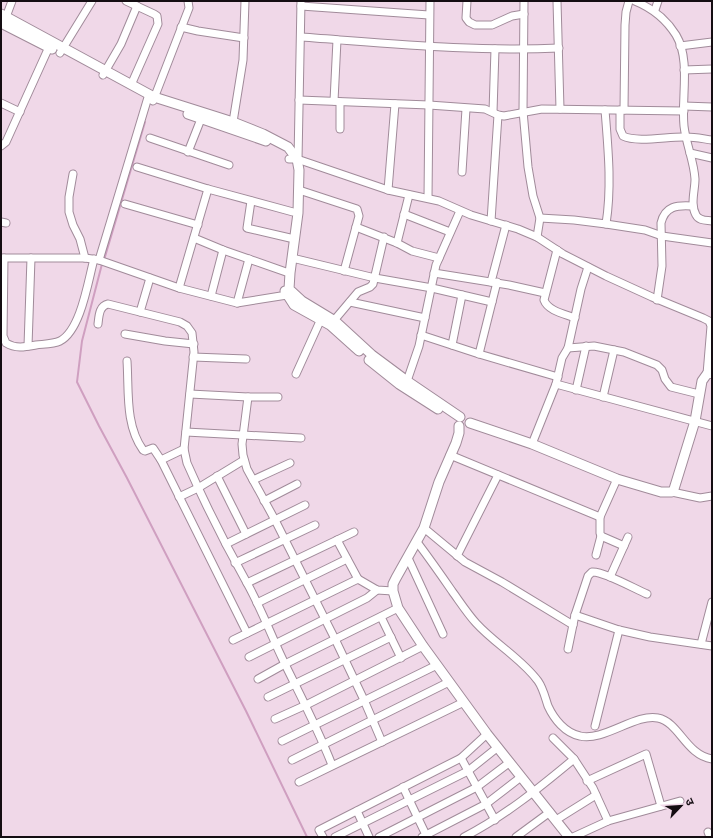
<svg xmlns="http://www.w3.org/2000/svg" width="713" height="838" viewBox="0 0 713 838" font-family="Raleway,'Noto Sans Devanagari',sans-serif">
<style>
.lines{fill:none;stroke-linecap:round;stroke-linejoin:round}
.stream{stroke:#cf9fc0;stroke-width:2}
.minor-casing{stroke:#a18b9a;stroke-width:9}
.tertiary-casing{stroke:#a18b9a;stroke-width:11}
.minor{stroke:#fff;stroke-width:7}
.tertiary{stroke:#fff;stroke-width:9}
</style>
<rect width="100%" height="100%" fill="#f0d8e8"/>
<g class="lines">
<g class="stream">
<polyline points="104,260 145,122"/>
<polyline points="102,264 82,341 77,382 99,426 127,478 246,711 307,837"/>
</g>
<defs>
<g id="minor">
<polyline points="126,1 154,14 157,16 158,24 131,85"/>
<polyline points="467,1 466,18 469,22 475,25 492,25 512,16 524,14"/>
<polyline points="524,1 523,111 528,167 533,196 540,218 537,237"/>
<polyline points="557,1 560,109"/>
<path d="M635 1C652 8 666 19 676 35 691 60 681 98 684 126 686 144 694 161 695 179 695 191 690 204 696 215 699 221 706 220 712 221"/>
<polyline points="301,6 429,15"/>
<polyline points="655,10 658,1"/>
<polyline points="6,17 12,1"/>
<polyline points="181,27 198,31 244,38"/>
<path d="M301 37C386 43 473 52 559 48"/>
<polyline points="680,46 712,42"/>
<polyline points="60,53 92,1"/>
<polyline points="684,70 712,69"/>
<polyline points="103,75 121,44 137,6"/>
<polyline points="299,100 429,105 485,109 498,115 504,116 542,109 684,111"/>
<polyline points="153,101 189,8 188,1"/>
<polyline points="334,101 337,40"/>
<polyline points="340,102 340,129"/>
<polyline points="1,103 20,112"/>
<polyline points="684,106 712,107"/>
<path d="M605 110C608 148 612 186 606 224"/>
<path d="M620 110V129L623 136C637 143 670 136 686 137 695 137 704 139 712 140"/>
<polyline points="624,110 625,25 626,12 629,1"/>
<polyline points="493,112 495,49"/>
<polyline points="233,122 243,60 245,1"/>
<polyline points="150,138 229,165"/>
<polyline points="1,146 6,142 49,47"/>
<polyline points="188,152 201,119"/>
<polyline points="690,153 712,158"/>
<polyline points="289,159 297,159 388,190 439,201 471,215 518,229 537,237 563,254 606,276 652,297 703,318 709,321 711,326 707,374"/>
<polyline points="298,160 301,1"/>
<polyline points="137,167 208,189 179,288"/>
<polyline points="462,172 466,109"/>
<polyline points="73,174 69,197 69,212 73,225 80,239 85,258"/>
<polyline points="208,189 293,212"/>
<polyline points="299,190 357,209 359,216 344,271"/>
<polyline points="388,190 395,104"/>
<polyline points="428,198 430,1"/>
<polyline points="251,201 247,228 290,238"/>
<polyline points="125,204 198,225"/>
<polyline points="404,214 450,232"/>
<polyline points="540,218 574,220 606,224 645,230 662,236 712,243"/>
<polyline points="491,221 498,115"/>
<polyline points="1,222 6,223"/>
<polyline points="356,227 397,243 412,251 439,258"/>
<polyline points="194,238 223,250 286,272"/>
<polyline points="397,243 409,195"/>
<path d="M557 250 544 300C548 311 565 314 575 318"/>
<polyline points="1,258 85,258 99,260 179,288 237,303 287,295"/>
<path d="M4 258 3 336 6 343C16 349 25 347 36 345 44 344 53 344 60 341 81 330 88 281 94 259"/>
<polyline points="292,258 375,278 432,288 492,302"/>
<polyline points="99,260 149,94"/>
<polyline points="434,273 509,285 545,293"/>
<polyline points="491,282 506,225"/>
<polyline points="211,296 223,250"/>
<path d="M657 300 662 266 661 223C665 206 677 205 692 206"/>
<polyline points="350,302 425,318"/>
<polyline points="237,303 249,259"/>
<polyline points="140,312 150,278"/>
<path d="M98 324C99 316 99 306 108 304L180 322 187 326 192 333 194 352 184 449 187 463C205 504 225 544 247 583 261 608 271 635 283 660 300 695 318 729 332 765"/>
<polyline points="331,324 358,292 370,287 373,284 384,237"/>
<polyline points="125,334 165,341 194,344"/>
<polyline points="421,335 479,354 558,377"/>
<polyline points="452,345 462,295"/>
<polyline points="28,346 31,258"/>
<polyline points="568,348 594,346 624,352 657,365 662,370 665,379 671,387 699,394"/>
<polyline points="479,354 497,282"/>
<polyline points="193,357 246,359"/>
<path d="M127 361C129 391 125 425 143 450L145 451 153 448 161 460"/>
<polyline points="296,374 321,319"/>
<polyline points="407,381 419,346 436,265 460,211"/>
<polyline points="556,384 712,426"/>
<polyline points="576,390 586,346"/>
<polyline points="190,394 248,397 278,397"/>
<polyline points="248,397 242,444 243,455 247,469 275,520 335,639 364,700 382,742"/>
<polyline points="603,397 614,350"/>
<polyline points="186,432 301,438"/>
<polyline points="532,444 556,384 562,358 568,348 581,289 588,267"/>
<polyline points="184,449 161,460 247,633"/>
<polyline points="450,455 600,517 617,479"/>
<polyline points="217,476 246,534"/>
<polyline points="253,480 290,463"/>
<polyline points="672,492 700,498 712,496"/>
<polyline points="179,497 198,488 244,460"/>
<polyline points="264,501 297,484"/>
<polyline points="600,517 600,533 601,536 624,546"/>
<polyline points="424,528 465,562 502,582 573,625"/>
<polyline points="337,540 358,579"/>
<path d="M417 542C429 558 441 575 452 591 460 602 467 613 476 623 495 644 521 658 538 681 543 688 545 697 548 706 554 719 565 733 580 736 603 742 636 713 658 718 679 722 686 755 712 759"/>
<polyline points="226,544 305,505"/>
<polyline points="596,555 601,536"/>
<polyline points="457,556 498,475"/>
<polyline points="408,558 443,634"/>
<polyline points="235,563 315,525"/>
<polyline points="610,577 628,537"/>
<polyline points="247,583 354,532"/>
<polyline points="257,603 347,559"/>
<polyline points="575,615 619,630 650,637 712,646"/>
<polyline points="381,617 401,658"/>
<polyline points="233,640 358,579 377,590 393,591"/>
<polyline points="701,644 712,602"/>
<path d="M568 649 575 615 588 576 592 572C603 571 635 589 647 594"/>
<polyline points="249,657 367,598 377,590"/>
<polyline points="258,679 285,664 398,608"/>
<polyline points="268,697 391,637"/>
<polyline points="275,719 306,705 423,646"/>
<polyline points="595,726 619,630"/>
<polyline points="553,738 574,759 593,788 608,821"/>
<polyline points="282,741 437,665"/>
<polyline points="461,758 495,820"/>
<polyline points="292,760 449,682"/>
<polyline points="587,781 646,754 661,806"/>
<polyline points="299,782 464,702"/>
<polyline points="403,787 427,837"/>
<polyline points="357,811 369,837"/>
<polyline points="556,820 596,795"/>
<polyline points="708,832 710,837"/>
<polyline points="323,837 319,830 461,758 487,734"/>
<polyline points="335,837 468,771 498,747"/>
<polyline points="379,837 477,787 510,762"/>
<polyline points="422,837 486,804 521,777"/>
<path d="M464 837C505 816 539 788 574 759"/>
<polyline points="516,837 550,812"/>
<polyline points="573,837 608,821 680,801"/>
</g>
<g id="tertiary">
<polyline points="1,14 154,97 233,122 263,134 288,147 297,159 299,170 298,213 290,273 289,289 302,301 335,321 372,355 407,381 460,417"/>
<polyline points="1,23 52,49"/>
<polyline points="188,114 266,141"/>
<polyline points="285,291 294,305 330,325 359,351"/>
<polyline points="369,360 399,384 438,409"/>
<polyline points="470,423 532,444 617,479 661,492 672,492 674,489 695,421 702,381 707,374 712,373"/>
<polyline points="459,426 459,433 456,443 439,482 424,528 396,578 393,584 393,591 398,608 423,646 487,734 569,837"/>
</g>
</defs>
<use href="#minor" class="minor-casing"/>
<use href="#tertiary" class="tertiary-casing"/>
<use href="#minor" class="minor"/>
<use href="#tertiary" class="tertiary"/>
</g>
<rect width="713" height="838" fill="none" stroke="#140d12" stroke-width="4"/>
<g transform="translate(681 806) rotate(65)" stroke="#f0d8e8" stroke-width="3" paint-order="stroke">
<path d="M0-3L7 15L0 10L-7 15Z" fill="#140d12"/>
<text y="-6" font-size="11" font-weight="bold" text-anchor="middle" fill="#140d12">उ</text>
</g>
</svg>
